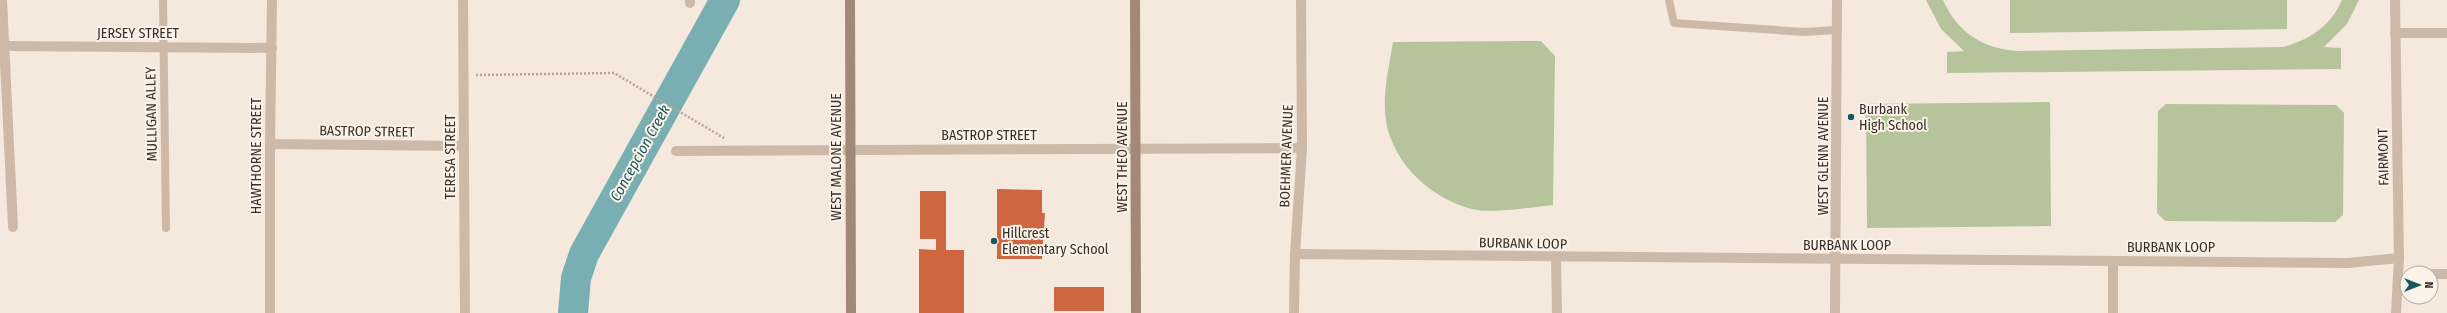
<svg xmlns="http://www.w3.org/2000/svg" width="2447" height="313" viewBox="0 0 2447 313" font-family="'Fira Sans Condensed',sans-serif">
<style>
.green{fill:#b5c49b}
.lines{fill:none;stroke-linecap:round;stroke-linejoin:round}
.river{stroke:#79afb3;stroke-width:30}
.building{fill:#ce6640}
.path{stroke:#b9a391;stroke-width:2.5;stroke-dasharray:2 2;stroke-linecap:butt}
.lane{stroke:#cdb9a7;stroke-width:8}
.street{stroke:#cdb9a7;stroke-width:10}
.secondary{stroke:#a18878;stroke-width:10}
.poi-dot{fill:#1a575e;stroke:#fbf3e9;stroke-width:1.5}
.labels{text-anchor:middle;stroke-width:4;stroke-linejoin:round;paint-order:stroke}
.street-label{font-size:14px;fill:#392e28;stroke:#fbf3e9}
.poi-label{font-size:14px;fill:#392e28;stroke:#fbf3e9;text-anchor:start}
.water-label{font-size:15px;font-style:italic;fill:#1a575e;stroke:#fbf3e9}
</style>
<rect width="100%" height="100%" fill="#f4e9dc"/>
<g class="green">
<path d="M1926 0H1943C1957 32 1983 49 2018 51L2283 47C2309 40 2331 26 2342 0H2359L2347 24 2324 47 2341 48V69L1947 73V52L1964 51 1941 29Z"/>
<polygon points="2010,0 2287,0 2287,29 2010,33"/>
<path d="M1541 41 1555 56 1553 205C1535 207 1492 213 1477 210 1435 202 1393 165 1386 121 1382 95 1389 67 1393 42Z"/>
<polygon points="2050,102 2051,226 1867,228 1866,104"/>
<polygon points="2166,104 2336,105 2344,113 2343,215 2335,222 2165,221 2157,213 2158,111"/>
</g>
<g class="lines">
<polyline class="river" points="573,313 576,278 584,254 725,0"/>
</g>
<g class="building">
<polygon points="997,189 1042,190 1042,213 1045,213 1042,259 997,259"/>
<polygon points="920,191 946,191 946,250 964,250 964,313 919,313 919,249 936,250 936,239 920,239"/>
<rect x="1054" y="287" width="50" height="24"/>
</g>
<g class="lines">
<polyline class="path" points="476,75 614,73 724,138"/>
<g class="lane">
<polyline points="163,0 166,228"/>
<polyline points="1669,0 1674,23 1805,32 1837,30"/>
</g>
<g class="street">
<polyline points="2,0 13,227"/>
<polyline points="463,0 465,313"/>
<polyline points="690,0 690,3"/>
<polyline points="2395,0 2399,258 2396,313"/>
<polyline points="2395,33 2447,33"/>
<polyline points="4,46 272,48"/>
<polyline points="270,144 463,146"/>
<polyline points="676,151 1302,148"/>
<polyline points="1295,254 2348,263 2399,258"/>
<polyline points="1556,257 1557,313"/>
<polyline points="2113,261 2113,313"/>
<polyline points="2431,274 2447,274"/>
<polyline points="270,313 270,144 272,0"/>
<polyline points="1294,313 1295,254 1302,148 1301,0"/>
<polyline points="1835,313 1837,0"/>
</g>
<g class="secondary">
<polyline points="850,0 851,313"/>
<polyline points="1135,0 1136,313"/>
</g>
</g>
<g class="poi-dot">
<circle cx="1851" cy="117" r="4"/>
<circle cx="994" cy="241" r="4"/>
</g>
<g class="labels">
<g class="street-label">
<text x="138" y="38">JERSEY STREET</text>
<text transform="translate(151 114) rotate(-91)" y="5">MULLIGAN ALLEY</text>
<text transform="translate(367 131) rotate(1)" y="5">BASTROP STREET</text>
<text x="989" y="140">BASTROP STREET</text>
<text transform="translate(256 156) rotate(-90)" y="5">HAWTHORNE STREET</text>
<text transform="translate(1286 156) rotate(-88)" y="5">BOEHMER AVENUE</text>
<text transform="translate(1823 156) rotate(-90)" y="5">WEST GLENN AVENUE</text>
<text transform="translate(450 157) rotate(-90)" y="5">TERESA STREET</text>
<text transform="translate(836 157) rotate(-90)" y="5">WEST MALONE AVENUE</text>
<text transform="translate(1122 157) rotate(-90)" y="5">WEST THEO AVENUE</text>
<text transform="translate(2383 157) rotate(-91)" y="5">FAIRMONT</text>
<text transform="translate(1523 243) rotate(1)" y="5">BURBANK LOOP</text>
<text x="1847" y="250">BURBANK LOOP</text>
<text x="2171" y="252">BURBANK LOOP</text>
</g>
<g class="poi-label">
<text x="1859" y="114">Burbank<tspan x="1859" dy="16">High School</tspan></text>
<text x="1002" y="238">Hillcrest<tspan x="1002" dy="16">Elementary School</tspan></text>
</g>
<g class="water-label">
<text transform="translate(640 153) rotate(-61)" y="5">Concepcion Creek</text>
</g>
</g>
<g transform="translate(2419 285) rotate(90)"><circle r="19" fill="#fbf3e9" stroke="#ada49c"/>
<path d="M0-3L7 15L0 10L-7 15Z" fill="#1a575e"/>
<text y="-6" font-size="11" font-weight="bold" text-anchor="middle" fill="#392e28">N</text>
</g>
</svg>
